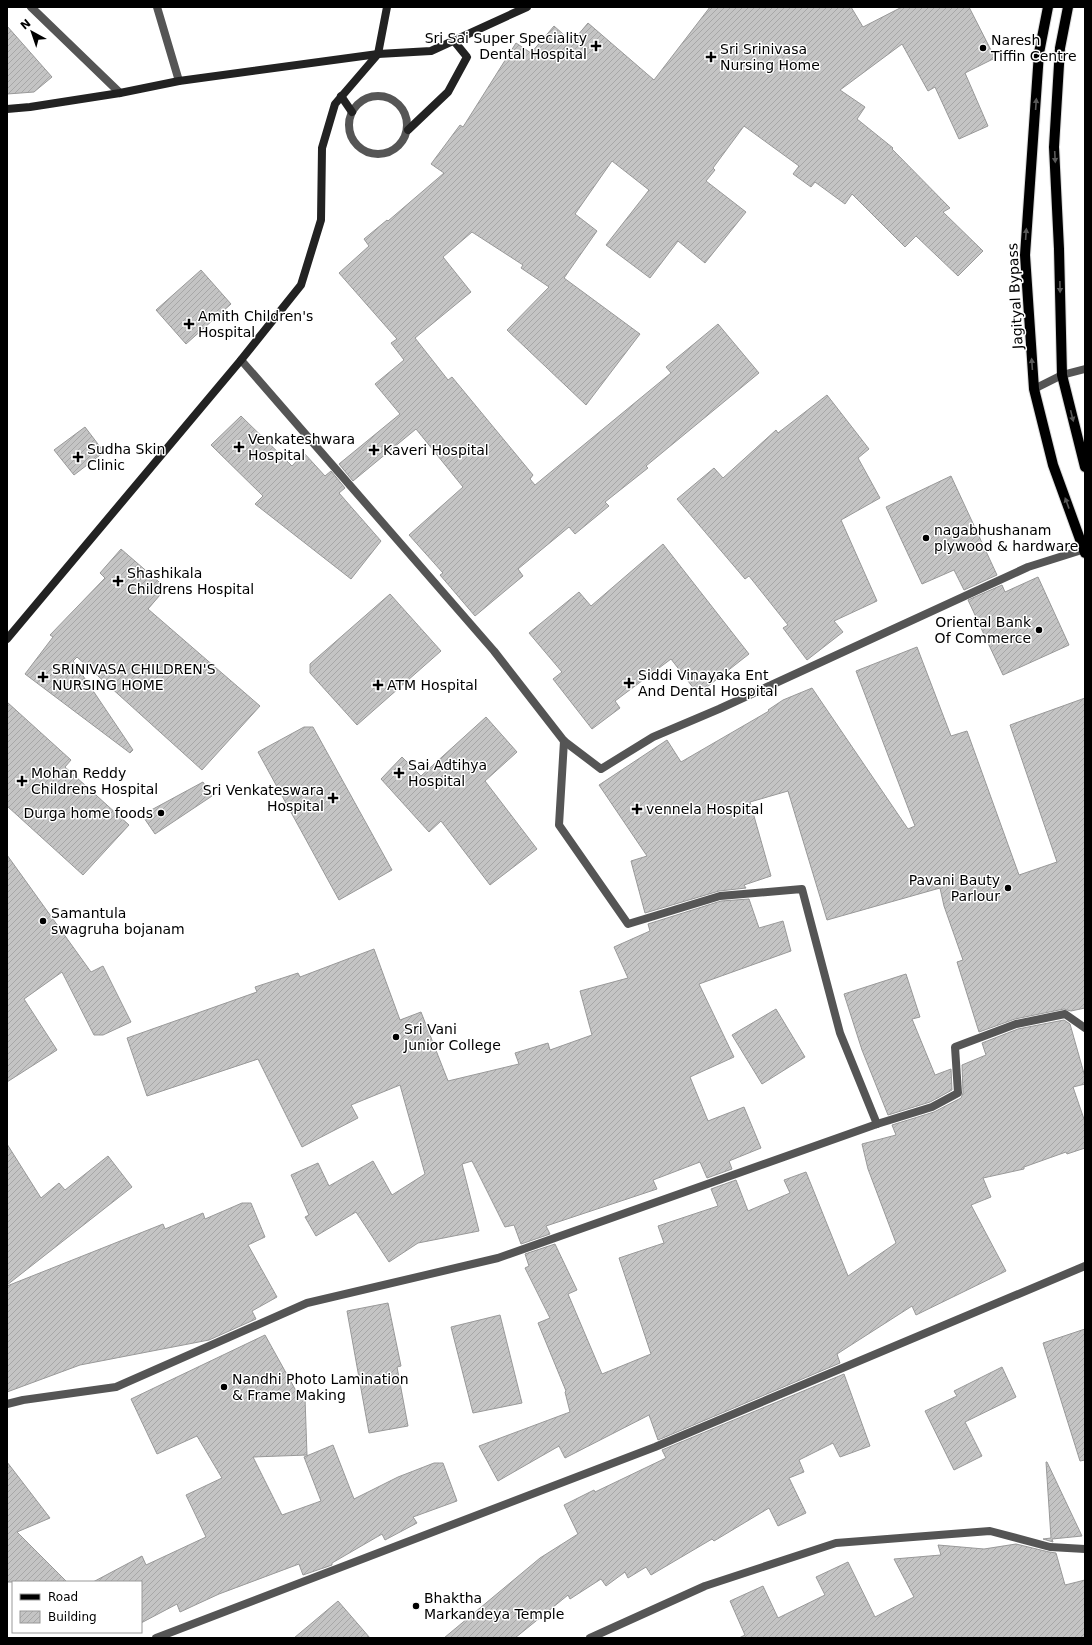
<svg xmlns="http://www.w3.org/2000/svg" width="1092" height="1645" viewBox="0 0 1092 1645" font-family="'DejaVu Sans',sans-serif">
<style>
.building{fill:url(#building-hatch);stroke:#999}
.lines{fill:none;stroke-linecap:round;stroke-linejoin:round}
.primary-casing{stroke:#dbdbdb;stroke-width:12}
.street{stroke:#555;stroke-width:8}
.secondary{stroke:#222;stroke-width:8}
.primary{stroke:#000;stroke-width:10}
.oneway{fill:#595959}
.poi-dot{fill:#000;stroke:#fff;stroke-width:1.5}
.labels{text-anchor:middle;stroke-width:3;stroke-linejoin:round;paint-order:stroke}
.poi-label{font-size:14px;fill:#000;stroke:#fff;text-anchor:start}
.street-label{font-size:14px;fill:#000;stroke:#fff}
</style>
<defs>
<pattern id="building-hatch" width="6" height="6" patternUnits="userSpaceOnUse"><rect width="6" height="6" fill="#c4c4c4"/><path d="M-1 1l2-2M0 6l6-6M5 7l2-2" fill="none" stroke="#a7a7a7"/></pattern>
</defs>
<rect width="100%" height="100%" fill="#fff"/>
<g class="building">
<polygon points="710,7 851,7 863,27 902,7 969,7 995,58 965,73 988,126 959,139 935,87 928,91 902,44 840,90 865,107 857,119 893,148 892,149 950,208 943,212 983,251 958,276 916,236 905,247 852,194 845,204 815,182 811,187 793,174 799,166 744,126 713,168 715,170 706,181 746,212 705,263 678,241 650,278 606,245 649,190 612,161 575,214 597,231 564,278 640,334 586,405 507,330 549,287 521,268 523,265 472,232 443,257 471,292 415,338 448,380 452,377 533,475 530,479 535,485 671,373 666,367 718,324 759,373 646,466 648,468 605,502 609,506 575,534 569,527 518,569 523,576 475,616 440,575 443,573 409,535 463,487 416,429 353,481 339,464 400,414 375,384 404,360 391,343 397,339 339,273 369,246 364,239 387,220 388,221 444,173 431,164 460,125 463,127 516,43 531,53 554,26 572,42 588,23 654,80"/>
<polygon points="7,26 52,77 34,92 7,94"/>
<polygon points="201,270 231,304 186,344 156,310"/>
<polygon points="827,395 869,449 858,458 880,498 841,520 877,601 834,621 843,632 807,660 783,628 788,625 749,576 745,579 677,499 714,468 723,478 776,430 778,433"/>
<polygon points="241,416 292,466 304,453 325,476 331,471 345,488 339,493 381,541 351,579 255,504 263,496 211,445"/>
<polygon points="85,427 104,452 74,475 54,450"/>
<polygon points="951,476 997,575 964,590 954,570 922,584 886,507"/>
<polygon points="663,544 749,654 698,694 671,659 615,701 620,708 592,729 553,679 562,672 529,633 579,592 591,606"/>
<polygon points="121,549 166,588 148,609 260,706 202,770 77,657 73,661 133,750 130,753 25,674 53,637 50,635 105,578 100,573"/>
<polygon points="1038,577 1069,645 1003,675 968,600 1002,585 1005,592"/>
<polygon points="390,594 441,651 357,725 310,673 310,664"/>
<polygon points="917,647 951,736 967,731 1019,875 1057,862 1010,725 1085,698 1085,1008 1071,1011 1064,1009 1015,1019 979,1032 957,962 963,960 944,906 940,888 827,920 788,791 750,802 771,876 744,885 746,888 719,891 645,913 631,861 647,856 599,785 667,740 681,762 769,711 768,710 783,700 812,688 908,829 915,826 856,671"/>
<polygon points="7,702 71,760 65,767 129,825 83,875 7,806"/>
<polygon points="486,717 517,752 485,781 537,849 490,885 441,821 429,832 381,779 402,757 421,776"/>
<polygon points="304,727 313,727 392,870 339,900 258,752"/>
<polygon points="203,782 212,796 155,834 142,815"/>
<polygon points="7,855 91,972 103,966 131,1022 103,1035 94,1035 62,972 24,999 57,1050 7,1082"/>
<polygon points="749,899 759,928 783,921 791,951 699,984 734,1057 690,1077 708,1121 744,1107 761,1148 729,1161 732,1169 707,1178 700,1162 653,1180 657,1189 546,1226 550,1234 521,1244 514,1225 505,1227 472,1161 462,1164 479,1231 418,1243 389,1262 356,1212 316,1236 305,1217 309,1215 291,1175 318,1163 329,1186 373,1161 392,1195 425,1174 400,1085 351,1105 358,1118 302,1147 258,1059 147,1096 127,1038 257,992 255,987 298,973 300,977 374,949 400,1020 421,1012 448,1081 519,1064 515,1053 548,1043 550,1050 592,1035 580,991 628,978 614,947 650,931 648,924 721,901"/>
<polygon points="906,974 920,1017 912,1019 935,1075 951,1069 952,1090 930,1102 888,1115 862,1050 844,994"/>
<polygon points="776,1009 805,1057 762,1084 732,1035"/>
<polygon points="1064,1020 1070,1024 1085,1077 1085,1084 1073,1087 1085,1122 1085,1148 1067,1154 1066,1152 1024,1167 1024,1169 983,1178 991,1197 971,1205 1006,1271 916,1315 912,1306 837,1354 840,1363 658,1440 649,1415 565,1458 559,1446 498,1481 479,1446 570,1412 565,1392 566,1391 538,1323 550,1318 525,1268 529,1266 525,1254 555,1244 577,1290 568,1294 602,1374 651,1354 619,1258 664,1243 658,1226 718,1206 711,1189 736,1180 748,1211 790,1193 784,1180 806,1172 848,1276 896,1243 868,1169 862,1144 896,1135 892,1125 934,1112 961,1098 963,1093 962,1065 986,1055 982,1043 1018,1029"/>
<polygon points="7,1144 41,1198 59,1183 65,1190 108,1156 132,1187 7,1285"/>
<polygon points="242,1203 251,1203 265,1237 248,1245 277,1297 252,1311 256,1319 209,1340 80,1365 7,1392 7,1286 163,1224 165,1229 203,1213 205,1219"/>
<polygon points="388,1303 401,1366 397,1367 408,1426 369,1433 347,1311"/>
<polygon points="500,1315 522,1403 473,1413 451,1327"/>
<polygon points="1085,1329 1085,1460 1080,1461 1043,1343"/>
<polygon points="265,1335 300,1398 305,1398 307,1455 253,1457 282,1515 321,1501 304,1457 333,1445 354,1499 398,1477 434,1463 443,1463 457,1501 413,1517 417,1523 385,1540 382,1534 332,1563 332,1565 303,1575 299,1564 219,1594 180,1612 177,1604 141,1623 141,1582 93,1582 142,1556 146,1565 206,1537 186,1495 222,1478 197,1436 157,1454 131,1399"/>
<polygon points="1002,1367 1016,1397 965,1422 982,1456 954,1470 925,1411 957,1396 954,1391"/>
<polygon points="844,1374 870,1446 840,1457 833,1443 799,1460 804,1472 789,1478 806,1513 778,1526 769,1508 714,1541 712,1539 651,1575 646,1567 628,1578 625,1572 606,1586 601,1579 570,1599 568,1595 515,1638 444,1638 540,1558 578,1534 564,1505 594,1490 595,1492 666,1458 662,1450"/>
<polygon points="7,1462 50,1518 17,1532 67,1582 7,1582"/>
<polygon points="1046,1462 1047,1462 1082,1536 1052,1539 1053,1542 1043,1539 1051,1538"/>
<polygon points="1016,1544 1049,1552 1056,1553 1065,1585 1085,1580 1085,1638 739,1638 745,1635 730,1601 763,1586 778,1618 825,1595 816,1577 848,1562 875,1617 914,1597 894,1559 941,1555 938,1545 984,1549"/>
<polygon points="338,1601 370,1638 294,1638"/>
</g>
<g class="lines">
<defs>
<g id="primary">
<polyline points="1048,7 1039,53 1025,255 1034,389 1053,465 1085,553"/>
<polyline points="1068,7 1060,48 1054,147 1059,249 1062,375 1085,467"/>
</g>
</defs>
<use href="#primary" class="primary-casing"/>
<g class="street">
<polyline points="31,7 120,93"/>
<polyline points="157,7 179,81"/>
<circle cx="378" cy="125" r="29"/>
<polyline points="241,360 494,651 564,741 601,769 653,737 719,709 1028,567 1085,549"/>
<polyline points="1034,389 1062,375 1085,369"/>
<polyline points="564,741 559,825 628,924 720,896 802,889 840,1033 877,1124"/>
<polyline points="7,1404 23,1400 116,1387 307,1303 498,1258 877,1124 932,1107 958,1093 955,1047 1016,1024 1065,1014 1085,1028"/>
<polyline points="156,1638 655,1447 1085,1266"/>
<polyline points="590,1638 705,1586 836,1543 990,1531 1050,1547 1085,1549"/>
</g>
<g class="secondary">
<polyline points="341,96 352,112"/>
<polyline points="7,109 30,107 120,93 179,81 378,54 431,51 527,7"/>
<polyline points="408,130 448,92 467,57 454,41"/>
<polyline points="7,639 241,360 301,285 321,220 322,148 335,104 378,54 387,7"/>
</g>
<use href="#primary" class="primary"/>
</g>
<defs><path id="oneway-solid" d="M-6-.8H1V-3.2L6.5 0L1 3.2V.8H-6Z"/></defs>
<g class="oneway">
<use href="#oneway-solid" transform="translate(1036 104) rotate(-86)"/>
<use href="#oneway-solid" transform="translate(1055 157) rotate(87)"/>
<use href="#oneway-solid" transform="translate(1026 234) rotate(-86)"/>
<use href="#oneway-solid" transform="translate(1060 287) rotate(89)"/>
<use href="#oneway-solid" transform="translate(1032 364) rotate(-94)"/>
<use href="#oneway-solid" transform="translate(1072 416) rotate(76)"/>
<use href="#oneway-solid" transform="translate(1067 503) rotate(-110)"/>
</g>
<g class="poi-dot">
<path d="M594 40h4v4h4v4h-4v4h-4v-4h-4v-4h4z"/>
<circle cx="983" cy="48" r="4"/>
<path d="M709 51h4v4h4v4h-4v4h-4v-4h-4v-4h4z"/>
<path d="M187 318h4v4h4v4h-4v4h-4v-4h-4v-4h4z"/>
<path d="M237 441h4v4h4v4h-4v4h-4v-4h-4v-4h4z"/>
<path d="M372 444h4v4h4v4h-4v4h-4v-4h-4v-4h4z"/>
<path d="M76 451h4v4h4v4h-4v4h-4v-4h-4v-4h4z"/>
<circle cx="926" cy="538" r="4"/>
<path d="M116 575h4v4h4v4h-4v4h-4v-4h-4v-4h4z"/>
<circle cx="1039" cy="630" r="4"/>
<path d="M41 671h4v4h4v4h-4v4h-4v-4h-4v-4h4z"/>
<path d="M627 677h4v4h4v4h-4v4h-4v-4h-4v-4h4z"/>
<path d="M376 679h4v4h4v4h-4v4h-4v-4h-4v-4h4z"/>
<path d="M397 767h4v4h4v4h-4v4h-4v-4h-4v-4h4z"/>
<path d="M20 775h4v4h4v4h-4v4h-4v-4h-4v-4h4z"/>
<path d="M331 792h4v4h4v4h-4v4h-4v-4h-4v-4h4z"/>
<path d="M635 803h4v4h4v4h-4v4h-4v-4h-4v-4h4z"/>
<circle cx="161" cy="813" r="4"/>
<circle cx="1008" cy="888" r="4"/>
<circle cx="43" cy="921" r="4"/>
<circle cx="396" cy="1037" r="4"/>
<circle cx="224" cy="1387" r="4"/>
<circle cx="416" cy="1606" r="4"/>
</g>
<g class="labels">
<g class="poi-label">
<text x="587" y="43" text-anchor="end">Sri Sai Super Speciality<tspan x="587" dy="16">Dental Hospital</tspan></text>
<text x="991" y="45">Naresh<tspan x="991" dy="16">Tiffin Centre</tspan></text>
<text x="720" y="54">Sri Srinivasa<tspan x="720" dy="16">Nursing Home</tspan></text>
<text x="198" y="321">Amith Children's<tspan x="198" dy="16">Hospital</tspan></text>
<text x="248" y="444">Venkateshwara<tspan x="248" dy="16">Hospital</tspan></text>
<text x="87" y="454">Sudha Skin<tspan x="87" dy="16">Clinic</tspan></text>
<text x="383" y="455">Kaveri Hospital</text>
<text x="934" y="535">nagabhushanam<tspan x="934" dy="16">plywood &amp; hardware</tspan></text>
<text x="127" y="578">Shashikala<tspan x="127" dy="16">Childrens Hospital</tspan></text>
<text x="1031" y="627" text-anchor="end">Oriental Bank<tspan x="1031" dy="16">Of Commerce</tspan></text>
<text x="52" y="674">SRINIVASA CHILDREN'S<tspan x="52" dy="16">NURSING HOME</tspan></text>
<text x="638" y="680">Siddi Vinayaka Ent<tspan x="638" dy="16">And Dental Hospital</tspan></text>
<text x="387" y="690">ATM Hospital</text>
<text x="408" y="770">Sai Adtihya<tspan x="408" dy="16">Hospital</tspan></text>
<text x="31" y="778">Mohan Reddy<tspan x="31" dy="16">Childrens Hospital</tspan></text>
<text x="324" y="795" text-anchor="end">Sri Venkateswara<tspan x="324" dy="16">Hospital</tspan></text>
<text x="646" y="814">vennela Hospital</text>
<text x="153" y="818" text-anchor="end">Durga home foods</text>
<text x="1000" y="885" text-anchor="end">Pavani Bauty<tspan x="1000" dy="16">Parlour</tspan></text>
<text x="51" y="918">Samantula<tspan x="51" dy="16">swagruha bojanam</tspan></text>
<text x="404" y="1034">Sri Vani<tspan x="404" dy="16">Junior College</tspan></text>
<text x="232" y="1384">Nandhi Photo Lamination<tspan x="232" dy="16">&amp; Frame Making</tspan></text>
<text x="424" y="1603">Bhaktha<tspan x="424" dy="16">Markandeya Temple</tspan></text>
</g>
<g class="street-label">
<text transform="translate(1015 296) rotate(-93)" y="5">Jagityal Bypass</text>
</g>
</g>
<rect width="1092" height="1645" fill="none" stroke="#000000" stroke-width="16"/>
<rect x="12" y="1581" width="130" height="52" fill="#ffffff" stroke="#999999"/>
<rect x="20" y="1594" width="20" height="6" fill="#000000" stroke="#999999"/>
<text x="48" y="1601" font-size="12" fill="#000000">Road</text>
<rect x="20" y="1611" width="20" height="12" fill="url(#building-hatch)" stroke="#999999"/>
<text x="48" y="1621" font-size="12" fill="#000000">Building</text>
<g transform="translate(32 32) rotate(320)" stroke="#ffffff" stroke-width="3" paint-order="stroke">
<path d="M0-3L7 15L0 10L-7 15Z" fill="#000000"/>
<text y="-6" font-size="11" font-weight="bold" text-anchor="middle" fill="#000000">N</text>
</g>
</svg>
